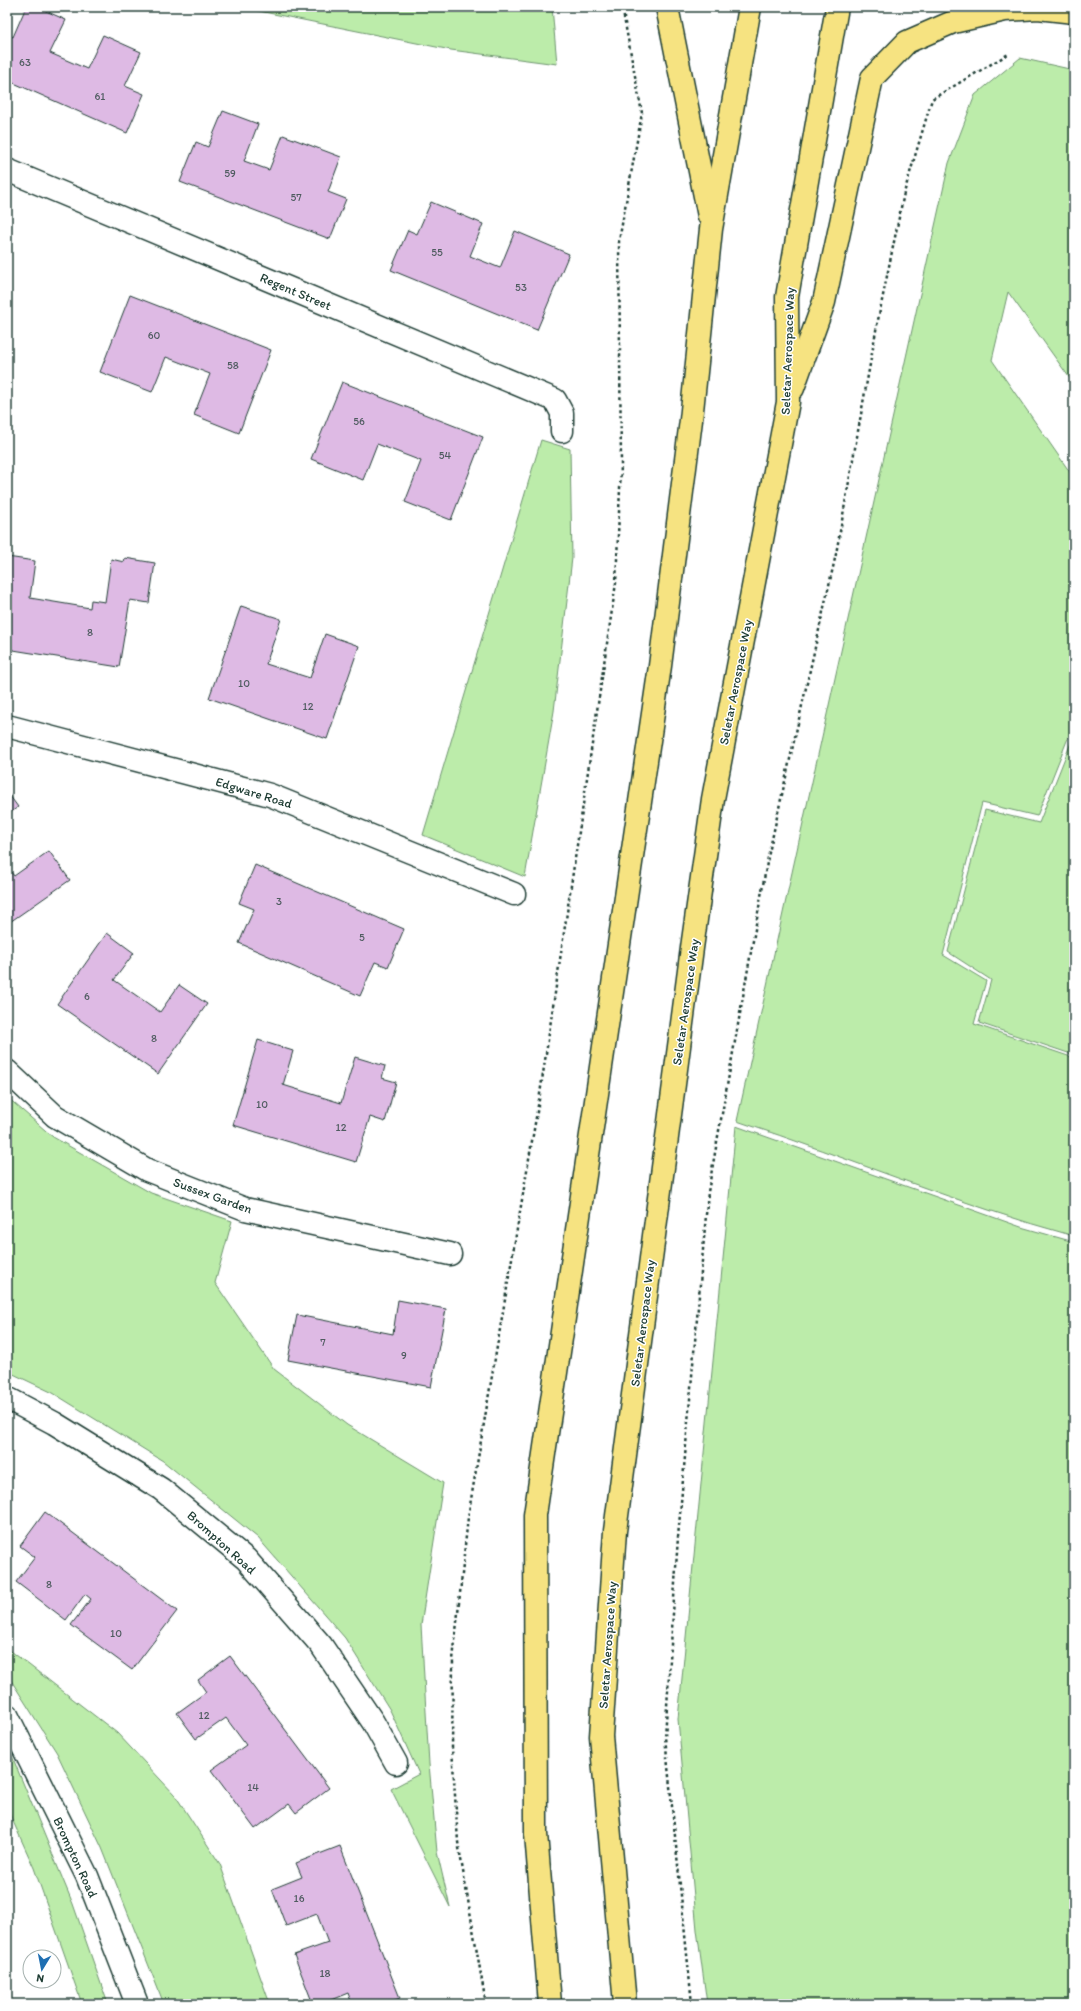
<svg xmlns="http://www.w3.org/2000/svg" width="1081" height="2011" viewBox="0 0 1081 2011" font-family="Itim,sans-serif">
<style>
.green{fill:#bcecaa;stroke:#6e946f}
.building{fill:#debae4;stroke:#1f3d34}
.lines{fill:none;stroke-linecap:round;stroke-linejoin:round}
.minor-casing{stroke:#1f3d34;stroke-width:25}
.primary-casing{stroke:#1f3d34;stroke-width:25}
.path{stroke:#1f3d34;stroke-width:2.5;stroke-dasharray:3 3;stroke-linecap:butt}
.minor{stroke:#fff;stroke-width:22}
.primary{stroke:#f6e381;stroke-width:22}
.labels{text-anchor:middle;stroke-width:3;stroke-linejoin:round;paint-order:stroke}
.number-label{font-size:11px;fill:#4f5c60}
.street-label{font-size:13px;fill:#1f3d34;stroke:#fff}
</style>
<rect width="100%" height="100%" fill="#fff"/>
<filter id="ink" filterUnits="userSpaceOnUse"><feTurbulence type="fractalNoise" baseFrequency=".025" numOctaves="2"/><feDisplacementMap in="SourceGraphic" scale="8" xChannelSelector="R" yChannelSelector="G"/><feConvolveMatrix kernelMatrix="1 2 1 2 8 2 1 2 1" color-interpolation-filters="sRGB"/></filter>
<g filter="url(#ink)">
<g class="green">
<polygon points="239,7 552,7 557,64 451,50"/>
<path d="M1020 58 1074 70V384L1008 292 992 360 1074 478V723L1037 816 982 803 943 955 986 981 974 1024 1074 1058V1236C960 1205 850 1158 737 1121L949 163 975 95Z"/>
<polygon points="541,440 570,449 572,558 554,711 525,877 423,835"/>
<polygon points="1074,735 1074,1055 979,1023 991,980 948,952 985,810 1039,823"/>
<polygon points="7,1097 53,1137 151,1193 232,1221 215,1283 274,1369 347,1425 443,1483 421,1625 429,1764 437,1852 450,1907 391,1789 419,1774 390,1710 345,1638 258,1538 163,1461 53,1393 7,1371"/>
<polygon points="736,1126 1021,1227 1074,1242 1074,2004 707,2004 697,1930 678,1719"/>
<polygon points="7,1648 117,1733 175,1795 220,1864 270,2004 164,2004 102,1848 57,1753 7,1674"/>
<polygon points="7,1744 73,1904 108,2004 82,2004 34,1868 7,1808"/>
</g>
<g class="building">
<polygon points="26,7 37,7 66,20 50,53 87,69 103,35 141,52 125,86 144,94 127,133 7,80 7,34 13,37"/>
<polygon points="223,111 258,124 244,161 269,170 283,135 341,157 328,192 346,199 330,239 180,182 196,142 208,147"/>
<polygon points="431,202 483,224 470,256 500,268 515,231 569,254 537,330 391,270 408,230 417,234"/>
<polygon points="130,295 271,350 239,433 194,415 210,374 166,357 152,392 100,372"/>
<polygon points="342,382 483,437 451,520 405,502 421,461 377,444 363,480 311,459"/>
<polygon points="7,557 35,561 30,598 90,608 91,600 105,602 111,559 124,562 125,558 155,563 149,603 130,600 119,667 7,649"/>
<polygon points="241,606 281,619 266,664 310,678 325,634 359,646 327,739 209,698"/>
<polygon points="7,792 18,807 7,815"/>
<polygon points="49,851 70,880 7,924 7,867 14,876"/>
<polygon points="255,865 404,929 388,967 375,962 360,996 239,943 254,909 239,903"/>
<polygon points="107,933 134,953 114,980 160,1012 179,985 207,1004 158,1074 57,1004"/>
<polygon points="258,1040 293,1051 283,1085 341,1103 355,1057 385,1066 382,1078 396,1082 385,1122 370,1117 356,1162 233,1125"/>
<polygon points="398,1300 446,1309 431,1387 288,1360 297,1315 393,1334"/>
<polygon points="45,1512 177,1611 132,1670 71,1625 91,1599 85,1594 66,1620 16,1582 35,1557 20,1546"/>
<polygon points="230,1656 329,1788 296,1813 289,1804 255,1829 211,1770 246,1745 226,1718 196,1739 177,1713 206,1692 198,1680"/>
<polygon points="340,1846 400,1998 385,2004 352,2004 348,1993 321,2004 313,2004 294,1955 328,1943 317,1914 286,1926 272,1889 302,1877 296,1863"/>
</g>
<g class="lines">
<defs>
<g id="minor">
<polyline points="7,170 555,400 562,413 562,431"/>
<polyline points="7,726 270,795 514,894"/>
<polyline points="7,1071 55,1116 147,1170 245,1209 450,1254"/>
<polyline points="7,1398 54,1423 161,1489 246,1559 321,1645 373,1722 396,1763"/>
<polyline points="7,1715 87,1876 137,2004"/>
</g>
<g id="primary">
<polyline points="667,7 709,216"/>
<polyline points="793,388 824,302 872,78 907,42 953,22 1005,10 1038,8 1074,12"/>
<polyline points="550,2004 536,1834 535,1515 660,666 691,420 711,229 750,7"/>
<polyline points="625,2004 601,1736 615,1531 692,948 713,799 788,402 787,297 837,7"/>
</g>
</defs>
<use href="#minor" class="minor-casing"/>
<use href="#primary" class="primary-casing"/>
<g class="path">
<polyline points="486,2004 458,1842 452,1748 453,1660 468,1517 540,1094 616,583 621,465 619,241 642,113 622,7"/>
<polyline points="692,2004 665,1737 678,1537 708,1192 768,857 836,554 877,325 904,193 932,99 1010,53"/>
</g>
<use href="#minor" class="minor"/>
<use href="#primary" class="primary"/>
</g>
</g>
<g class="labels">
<g class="number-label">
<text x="25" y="66">63</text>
<text x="100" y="100">61</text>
<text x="230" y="177">59</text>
<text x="296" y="201">57</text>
<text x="437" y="256">55</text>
<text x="521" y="291">53</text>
<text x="154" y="339">60</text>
<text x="233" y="369">58</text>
<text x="359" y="425">56</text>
<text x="445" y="459">54</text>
<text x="90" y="636">8</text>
<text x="244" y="687">10</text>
<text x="308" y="710">12</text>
<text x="279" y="905">3</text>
<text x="362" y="941">5</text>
<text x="87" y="1000">6</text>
<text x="154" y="1042">8</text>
<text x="262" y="1108">10</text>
<text x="341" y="1131">12</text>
<text x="323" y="1346">7</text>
<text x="404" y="1359">9</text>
<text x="49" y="1588">8</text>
<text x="116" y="1637">10</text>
<text x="204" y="1719">12</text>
<text x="253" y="1791">14</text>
<text x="299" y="1902">16</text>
<text x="325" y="1977">18</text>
</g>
<g class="street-label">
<text transform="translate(296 291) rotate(23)" y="5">Regent Street</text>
<text transform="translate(787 351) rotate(-88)" y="5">Seletar Aerospace Way</text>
<text transform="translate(735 682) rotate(-79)" y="5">Seletar Aerospace Way</text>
<text transform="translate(254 792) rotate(17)" y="5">Edgware Road</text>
<text transform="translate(685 1002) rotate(-82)" y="5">Seletar Aerospace Way</text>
<text transform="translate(213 1195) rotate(20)" y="5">Sussex Garden</text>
<text transform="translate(642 1323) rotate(-83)" y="5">Seletar Aerospace Way</text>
<text transform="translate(222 1542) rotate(42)" y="5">Brompton Road</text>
<text transform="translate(607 1645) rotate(-86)" y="5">Seletar Aerospace Way</text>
<text transform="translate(76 1857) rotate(65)" y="5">Brompton Road</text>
</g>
</g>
<rect width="1081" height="2011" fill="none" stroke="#fff" stroke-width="24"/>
<rect x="12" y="12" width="1057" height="1987" fill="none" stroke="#1f3d34" stroke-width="1.5" filter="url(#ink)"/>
<g transform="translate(42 1969) rotate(190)"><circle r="19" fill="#ffffff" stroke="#a5b1ae"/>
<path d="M0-3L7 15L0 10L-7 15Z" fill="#1f6fb2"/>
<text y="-6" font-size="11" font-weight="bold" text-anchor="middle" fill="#1f3d34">N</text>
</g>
</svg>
